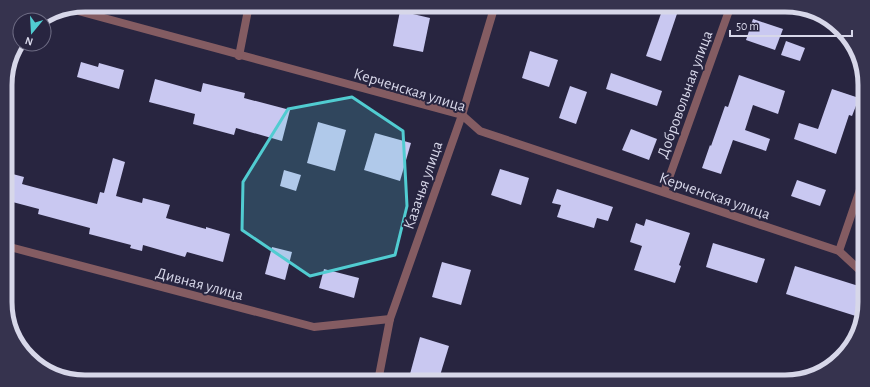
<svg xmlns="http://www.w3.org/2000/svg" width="870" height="387" viewBox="0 0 870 387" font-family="'Alegreya Sans',sans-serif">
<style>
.building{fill:#c9c8f1}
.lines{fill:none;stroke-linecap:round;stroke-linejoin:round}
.minor{stroke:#845c62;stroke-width:8}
.marked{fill:#51ccd1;fill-opacity:0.2;stroke:#51ccd1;stroke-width:3;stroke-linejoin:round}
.labels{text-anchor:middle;stroke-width:4;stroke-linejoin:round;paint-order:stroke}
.street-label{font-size:16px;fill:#d7d7e9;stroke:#282540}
.rim{fill:none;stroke:#d7d7e9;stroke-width:5}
</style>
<rect width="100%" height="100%" fill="#282540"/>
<g class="building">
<polygon points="664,5 680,5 661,61 646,56"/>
<polygon points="400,11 430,18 423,52 393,46"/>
<polygon points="753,19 783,29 775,50 746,40"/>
<polygon points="786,41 805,48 800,61 781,55"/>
<polygon points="530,51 558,60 549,87 522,78"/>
<polygon points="81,62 98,67 99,63 124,70 119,89 77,77"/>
<polygon points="611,73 662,91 657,106 606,89"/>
<polygon points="739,75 785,91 778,114 753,105 745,130 770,139 766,151 733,140 721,174 702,168 710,145 711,146 725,106 728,107"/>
<polygon points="155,79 201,92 203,83 245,93 244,98 290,110 282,141 236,128 234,135 193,124 195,114 149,102"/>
<polygon points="570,86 587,92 576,124 559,118"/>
<polygon points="832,89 859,98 852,116 849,115 836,154 794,139 799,123 818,129"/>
<polygon points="318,122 346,130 335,171 307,163"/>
<polygon points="631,129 657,139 649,160 622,150"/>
<polygon points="375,133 411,143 400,181 364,170"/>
<polygon points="113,158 125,162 116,196 142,203 143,198 170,205 166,218 206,229 206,227 230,234 223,262 187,252 185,257 143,245 142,251 130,248 131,245 89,234 90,228 38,214 39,209 5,200 5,172 24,177 22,184 97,204 100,192 104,193"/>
<polygon points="500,169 529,178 521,205 491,195"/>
<polygon points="284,170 301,175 296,191 280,186"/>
<polygon points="797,180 826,190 820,206 791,196"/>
<polygon points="557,189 613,207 608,221 597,218 594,228 557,217 561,205 552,203"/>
<polygon points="646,219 690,233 679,265 681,266 675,283 634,270 642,246 630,242 636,223 644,226"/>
<polygon points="713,243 765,259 757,283 706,267"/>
<polygon points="272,247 292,252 285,280 265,274"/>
<polygon points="442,262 471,270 461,305 432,297"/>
<polygon points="795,266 865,288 865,303 862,318 786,294"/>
<polygon points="324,269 359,278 354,298 319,288"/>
<polygon points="420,337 449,346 438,382 410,374"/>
</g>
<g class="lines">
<g class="minor">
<polyline points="67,8 462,115 480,131 839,251 865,275"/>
<polyline points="239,56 249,5"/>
<polyline points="664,192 731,5"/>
<polyline points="6,246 314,327 390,319"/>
<polyline points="839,251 865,175"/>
<polyline points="379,376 390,319 462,115 495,5"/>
</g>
</g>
<path class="marked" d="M352 97 403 131 407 206 395 255 310 276 242 230 243 182 288 109Z"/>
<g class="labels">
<g class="street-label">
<text transform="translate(410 89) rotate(17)" y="6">Керченская улица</text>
<text transform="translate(684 94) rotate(-70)" y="6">Добровольная улица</text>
<text transform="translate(422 185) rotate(-71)" y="6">Казачья улица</text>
<text transform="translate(715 195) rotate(19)" y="6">Керченская улица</text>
<text transform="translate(200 283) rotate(15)" y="6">Дивная улица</text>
</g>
</g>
<path d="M0 0H870V387H0ZM85 12H785A73 73 0 0 1 858 85V302A73 73 0 0 1 785 375H85A73 73 0 0 1 12 302V85A73 73 0 0 1 85 12Z" fill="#36334e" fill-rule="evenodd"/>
<path class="rim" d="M85 12H785A73 73 0 0 1 858 85V302A73 73 0 0 1 785 375H85A73 73 0 0 1 12 302V85A73 73 0 0 1 85 12Z"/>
<g transform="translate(32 32) rotate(198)"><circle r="19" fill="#282540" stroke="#6e6c84"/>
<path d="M0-3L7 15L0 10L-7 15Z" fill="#51ccd1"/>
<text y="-6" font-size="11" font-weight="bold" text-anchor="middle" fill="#d7d7e9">N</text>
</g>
<path d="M730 30v6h122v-6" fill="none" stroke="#d7d7e9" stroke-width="2"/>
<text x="736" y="30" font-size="12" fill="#d7d7e9" stroke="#282540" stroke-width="3" paint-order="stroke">50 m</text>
</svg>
